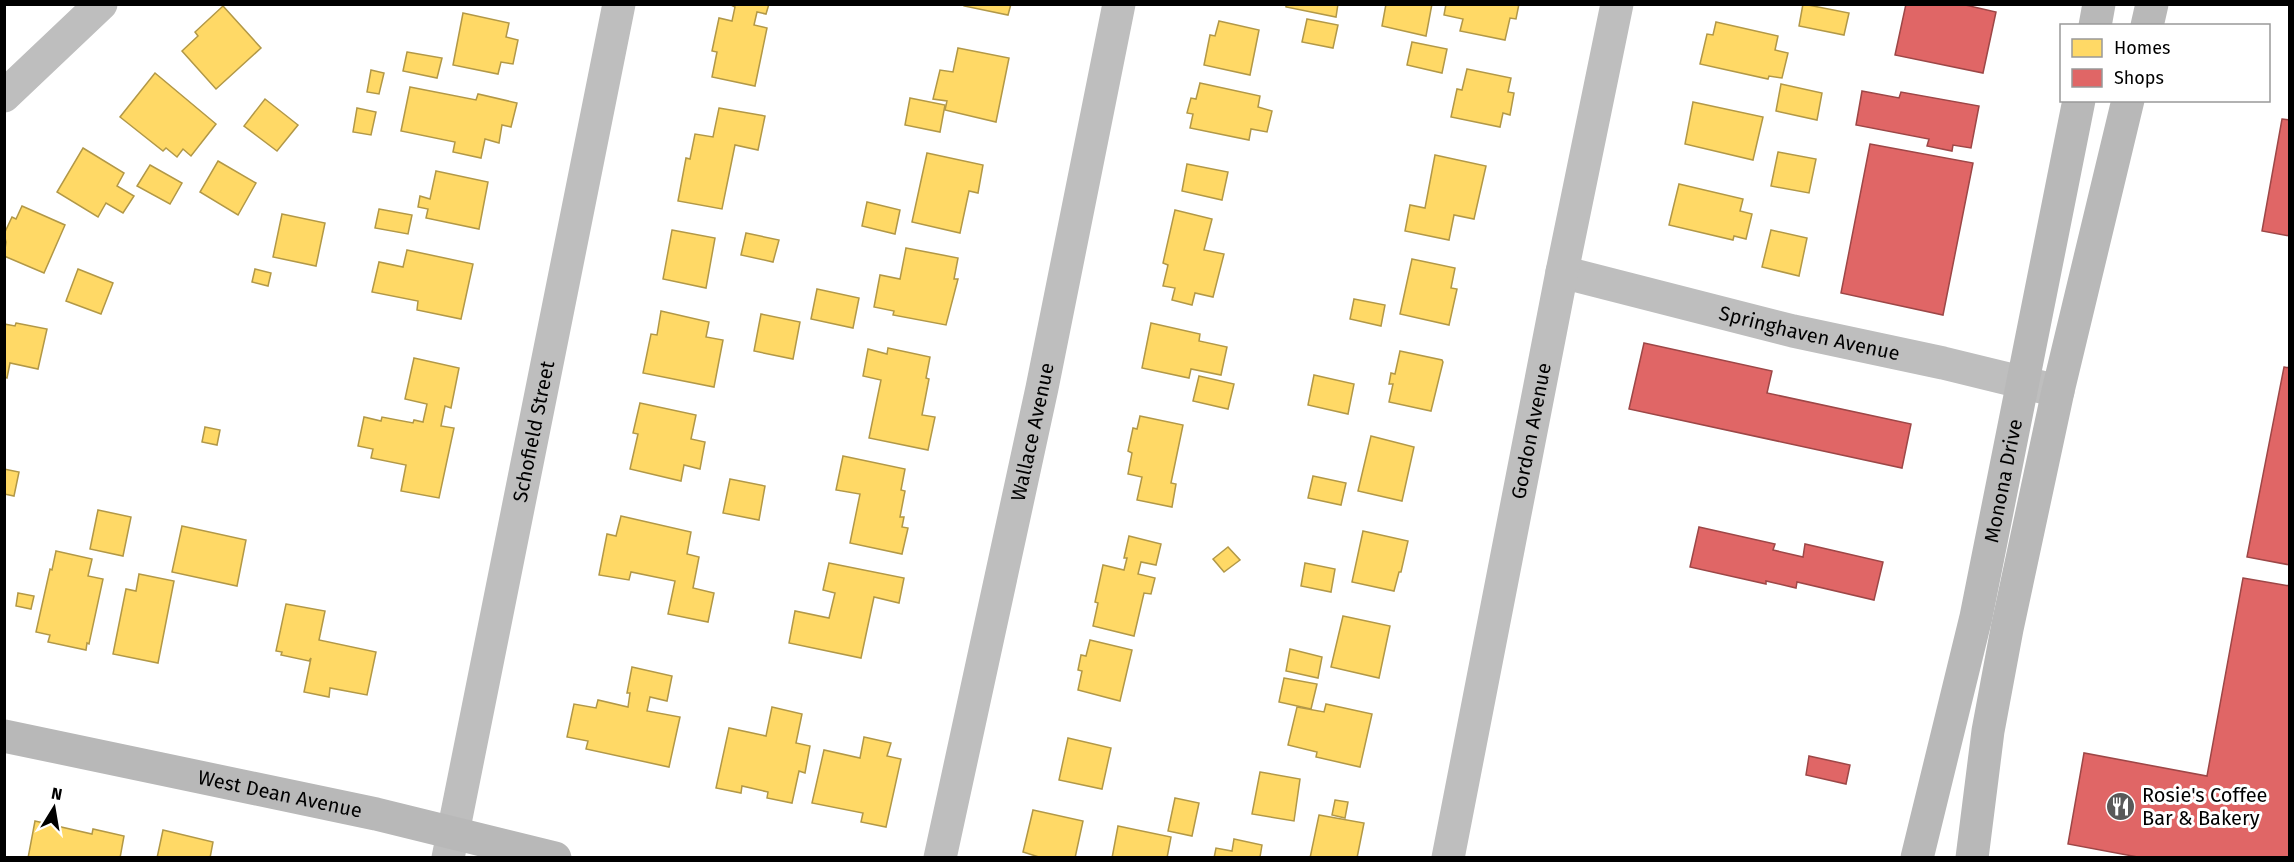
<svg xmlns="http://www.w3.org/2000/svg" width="2294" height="862" viewBox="0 0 2294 862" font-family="'Fira Sans',sans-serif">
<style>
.homes{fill:#ffd966;stroke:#b29847;stroke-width:1.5}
.shops{fill:#e06666;stroke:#9d4747;stroke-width:1.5}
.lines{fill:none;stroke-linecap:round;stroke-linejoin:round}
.street{stroke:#bebebe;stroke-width:33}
.secondary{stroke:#b8b8b8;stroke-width:33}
.labels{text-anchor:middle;stroke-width:6;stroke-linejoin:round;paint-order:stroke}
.street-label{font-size:20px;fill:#000;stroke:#fff}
.poi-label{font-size:20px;fill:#000;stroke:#fff;text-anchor:start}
</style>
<rect width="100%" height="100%" fill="#fff"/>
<g class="homes">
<polygon points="729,4 769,4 766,14 757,12 754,25 767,28 755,86 712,77 717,52 712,51 719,18 732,21 735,7"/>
<polygon points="964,4 1011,4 1008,15 964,6"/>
<polygon points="1286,4 1338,4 1336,17 1286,7"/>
<polygon points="1386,4 1432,4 1426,36 1382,26"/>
<polygon points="1446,4 1519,4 1516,19 1510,18 1505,40 1460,31 1463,19 1444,15"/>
<polygon points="1803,4 1849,13 1844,35 1799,26"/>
<polygon points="223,6 261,48 216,89 182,51 198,36 195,32"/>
<polygon points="463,13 509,23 506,37 518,40 513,64 501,62 498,74 453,65"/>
<polygon points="1307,19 1338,25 1333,48 1302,42"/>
<polygon points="1219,21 1259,30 1250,75 1204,65 1210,35 1215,36"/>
<polygon points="1716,22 1778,36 1775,50 1788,53 1782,78 1769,76 1768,79 1700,64 1707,34 1713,35"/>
<polygon points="1412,42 1447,49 1442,73 1407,65"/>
<polygon points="958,48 1009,58 996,122 945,110 947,101 933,99 940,70 953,72"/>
<polygon points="407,52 442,58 437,78 403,71"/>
<polygon points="1467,69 1511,78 1508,92 1514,93 1510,115 1503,113 1500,127 1451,117 1457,89 1462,90"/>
<polygon points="371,70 384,73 379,94 367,92"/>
<polygon points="155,73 216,124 191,156 183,149 177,157 166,148 163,151 120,117"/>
<polygon points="1200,83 1260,96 1258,107 1272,111 1267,132 1251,129 1249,140 1190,128 1193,114 1187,113 1191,98 1196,99"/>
<polygon points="1781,84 1822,93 1817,120 1776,111"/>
<polygon points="410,87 476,100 478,94 517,103 511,127 502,125 499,143 485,139 481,158 453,152 455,142 401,131"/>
<polygon points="910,98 945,105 940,132 905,125"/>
<polygon points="265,99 298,125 277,151 244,126"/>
<polygon points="1693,102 1763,117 1753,160 1685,144"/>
<polygon points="357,108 376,112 371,135 353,132"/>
<polygon points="719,108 765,116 758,150 735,145 722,209 678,201 686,158 690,159 695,134 713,137"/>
<polygon points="83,148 124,173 117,186 134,196 123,213 106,203 98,217 57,192"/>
<polygon points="1778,152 1816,159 1809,193 1771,186"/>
<polygon points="927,153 983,165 978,193 969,191 960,233 912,222"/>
<polygon points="1435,155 1486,166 1474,219 1454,215 1449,240 1405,231 1410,205 1425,208"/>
<polygon points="218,161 256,183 238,215 200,192"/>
<polygon points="1187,164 1228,172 1222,200 1182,191"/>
<polygon points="150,165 182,183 170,204 137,186"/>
<polygon points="436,171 488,182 479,229 426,218 428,209 418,207 420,196 430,199"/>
<polygon points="1679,184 1743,199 1740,211 1752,214 1746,239 1734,236 1733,240 1669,225"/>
<polygon points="867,202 900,210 895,234 862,226"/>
<polygon points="22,206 65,225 44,273 4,256 6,242 4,234 12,217 16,219"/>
<polygon points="379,209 412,215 408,234 375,228"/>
<polygon points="1175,210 1212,219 1204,250 1224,254 1213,297 1195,293 1192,305 1172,300 1175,288 1163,286 1168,265 1163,263"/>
<polygon points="282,214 325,223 316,266 273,257"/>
<polygon points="672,230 715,238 706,288 663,279"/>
<polygon points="1771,230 1807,238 1799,276 1762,267"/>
<polygon points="746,233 779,240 773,262 741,255"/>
<polygon points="906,248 958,258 954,279 958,279 946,325 893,315 894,311 874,307 880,275 900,279"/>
<polygon points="407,250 473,264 461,319 417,310 418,301 372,292 379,262 403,267"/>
<polygon points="1412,259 1455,268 1451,288 1457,289 1449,325 1400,314"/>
<polygon points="78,269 113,283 101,314 66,301"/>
<polygon points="255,269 271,273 268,286 252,282"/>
<polygon points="817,289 859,298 853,328 811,319"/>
<polygon points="1354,299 1385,305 1381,326 1350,319"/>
<polygon points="661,311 709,322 706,337 723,340 714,387 643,373 651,334 657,335"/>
<polygon points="761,314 800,322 793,359 754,351"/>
<polygon points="16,323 47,329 38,369 10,363 7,378 4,377 4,324 15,326"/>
<polygon points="1151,323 1200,334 1199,341 1227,347 1221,375 1191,369 1189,378 1142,368"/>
<polygon points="888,348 930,357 926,378 929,379 922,415 935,417 928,450 869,438 881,380 863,376 868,349 887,354"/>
<polygon points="1400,351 1442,360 1443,362 1431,411 1389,402 1393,384 1389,384 1391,373 1395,374"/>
<polygon points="414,358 459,368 451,408 445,406 441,426 454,428 439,498 401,491 406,465 371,458 373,449 358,446 364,417 381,421 382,417 413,423 414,420 423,422 427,404 405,399"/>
<polygon points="1314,375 1354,384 1348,414 1308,405"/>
<polygon points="1199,376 1234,384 1228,409 1193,401"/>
<polygon points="640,403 696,415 691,439 705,442 700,469 684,465 681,481 630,469 638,434 633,433"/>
<polygon points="1140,416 1183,425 1171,483 1176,484 1172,507 1137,500 1142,477 1128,474 1132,453 1128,451 1133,428 1137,429"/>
<polygon points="205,427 220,430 217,445 202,442"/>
<polygon points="1371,436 1414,447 1402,501 1358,491"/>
<polygon points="843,456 905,469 901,490 905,491 900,517 904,517 902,527 908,528 902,554 850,543 860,494 836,490"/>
<polygon points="4,469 19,472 14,496 4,494"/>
<polygon points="1313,476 1346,483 1341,505 1308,498"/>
<polygon points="730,479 765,486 759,520 723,513"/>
<polygon points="98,510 131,517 123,556 90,549"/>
<polygon points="621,516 691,532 687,554 699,557 693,588 714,593 708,622 668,614 675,581 631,572 629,580 599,575 607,534 616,536"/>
<polygon points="182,526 246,540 237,586 172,572"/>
<polygon points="1363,531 1408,541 1401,572 1399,572 1394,591 1352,582"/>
<polygon points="1129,536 1161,544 1156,565 1141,562 1138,574 1155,578 1151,594 1144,593 1134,636 1093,626 1098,603 1095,602 1103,565 1124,570 1127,558 1124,558"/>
<polygon points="1228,547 1240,560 1224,572 1213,559"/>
<polygon points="56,551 92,559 88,576 103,579 89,644 87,643 86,650 48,642 50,635 36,632 50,569 52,570"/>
<polygon points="829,563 904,578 899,603 874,597 861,658 789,643 795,611 829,618 835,593 823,590"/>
<polygon points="1305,563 1335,569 1331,592 1301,586"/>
<polygon points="139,574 174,581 158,663 113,654 126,589 136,591"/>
<polygon points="18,593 34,596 31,609 16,606"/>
<polygon points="286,604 325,611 319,640 376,652 367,695 330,688 329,697 304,692 311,658 309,661 281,655 282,652 276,651"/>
<polygon points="1343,616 1390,626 1379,678 1331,667"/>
<polygon points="1090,640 1132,650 1120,701 1078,690 1082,671 1078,670 1081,655 1086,656"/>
<polygon points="1290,649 1322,657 1318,678 1286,671"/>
<polygon points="632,667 672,676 667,701 650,697 647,711 680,717 669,767 586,749 588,741 567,737 574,704 596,708 598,700 628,707 630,693 627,693"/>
<polygon points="1284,678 1317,684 1311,709 1279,702"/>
<polygon points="1326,704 1372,714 1360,767 1316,757 1317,752 1288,745 1297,707 1324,712"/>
<polygon points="772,707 802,714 796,743 810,746 805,773 799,771 792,803 767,798 768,792 742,786 741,793 716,788 729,728 766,736"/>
<polygon points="864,737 891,743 887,756 901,759 886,827 861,822 863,813 812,803 824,750 860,758"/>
<polygon points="1068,738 1111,748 1102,789 1059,780"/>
<polygon points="1260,772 1300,779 1294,821 1252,814"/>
<polygon points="1175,798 1199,803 1192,836 1168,831"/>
<polygon points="1335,800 1348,802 1345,818 1332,815"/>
<polygon points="1033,810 1083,821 1075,858 1042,858 1023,852"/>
<polygon points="1319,815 1364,823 1357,858 1310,858"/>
<polygon points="35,821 92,834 93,829 124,836 120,858 28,858"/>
<polygon points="1118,826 1171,837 1167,858 1112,858"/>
<polygon points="163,830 213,842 210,858 157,858"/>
<polygon points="1234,839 1262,845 1260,857 1263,858 1214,858 1216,848 1232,851"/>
</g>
<g class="shops">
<polygon points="1906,4 1961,4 1996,12 1983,73 1895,55"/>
<polygon points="1862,91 1899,98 1901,92 1979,106 1971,148 1953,145 1952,151 1927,146 1929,139 1856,125"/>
<polygon points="2282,119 2290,120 2290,236 2262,231"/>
<polygon points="1870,144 1973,163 1943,315 1841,293"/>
<polygon points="1644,343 1772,371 1767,393 1911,424 1902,468 1629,409"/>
<polygon points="2284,367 2290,368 2290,565 2247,557"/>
<polygon points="1699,527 1775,544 1773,550 1803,557 1805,544 1883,562 1874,600 1797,582 1796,588 1766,581 1766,584 1690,567"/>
<polygon points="2243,578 2290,586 2290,858 2143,858 2068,844 2084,753 2207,776"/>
<polygon points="1809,756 1850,765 1846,784 1806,775"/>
</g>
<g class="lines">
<g class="street">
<polyline points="4,96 101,4"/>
<path id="s1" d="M1562 272 1793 331 1943 363 2058 391"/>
<path id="s2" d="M448 858 619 4"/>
<path id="s3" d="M940 858 1042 388 1119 4"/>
<path id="s4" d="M1448 858 1562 272 1617 4"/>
</g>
<g class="secondary">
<polyline points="2095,26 2099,4"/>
<polyline points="2147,26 2152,4"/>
<path id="s5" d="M4 736 376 814 555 858"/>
<path id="s6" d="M1917 858 1976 617 2079 100"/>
<polyline points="1972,858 1988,731 2007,629 2058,391 2128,100"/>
</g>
</g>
<defs>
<symbol id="restaurant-disc" viewBox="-11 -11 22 22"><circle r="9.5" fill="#595959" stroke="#fff"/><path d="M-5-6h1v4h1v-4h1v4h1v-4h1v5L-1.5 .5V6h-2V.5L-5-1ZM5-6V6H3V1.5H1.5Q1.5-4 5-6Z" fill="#fff"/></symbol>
</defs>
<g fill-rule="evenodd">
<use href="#restaurant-disc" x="2104" y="790" width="33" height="33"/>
</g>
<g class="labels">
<g class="street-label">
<text dy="7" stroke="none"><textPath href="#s1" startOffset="255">Springhaven Avenue</textPath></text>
<text dy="7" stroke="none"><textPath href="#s2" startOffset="435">Schofield Street</textPath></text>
<text dy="7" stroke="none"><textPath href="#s4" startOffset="435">Gordon Avenue</textPath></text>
<text dy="7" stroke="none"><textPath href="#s3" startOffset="436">Wallace Avenue</textPath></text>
<text dy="7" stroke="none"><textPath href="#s6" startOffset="387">Monona Drive</textPath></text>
<text dy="7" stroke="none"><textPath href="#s5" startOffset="282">West Dean Avenue</textPath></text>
</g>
<g class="poi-label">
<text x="2142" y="802">Rosie's Coffee<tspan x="2142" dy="23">Bar &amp; Bakery</tspan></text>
</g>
</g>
<rect width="2294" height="862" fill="none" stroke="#000000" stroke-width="12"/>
<rect x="2060" y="24" width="210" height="78" fill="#ffffff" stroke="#999999" stroke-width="1.5"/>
<rect x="2072" y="39" width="30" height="18" fill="#ffd966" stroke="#999999" stroke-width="1.5"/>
<text x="2114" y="54" font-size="18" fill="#000000">Homes</text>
<rect x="2072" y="69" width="30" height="18" fill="#e06666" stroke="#999999" stroke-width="1.5"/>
<text x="2114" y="84" font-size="18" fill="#000000">Shops</text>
<g transform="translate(54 808) rotate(11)" stroke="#ffffff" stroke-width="4.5" paint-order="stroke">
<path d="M0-4.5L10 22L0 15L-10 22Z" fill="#000000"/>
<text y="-9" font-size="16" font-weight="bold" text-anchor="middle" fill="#000000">N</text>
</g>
</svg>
